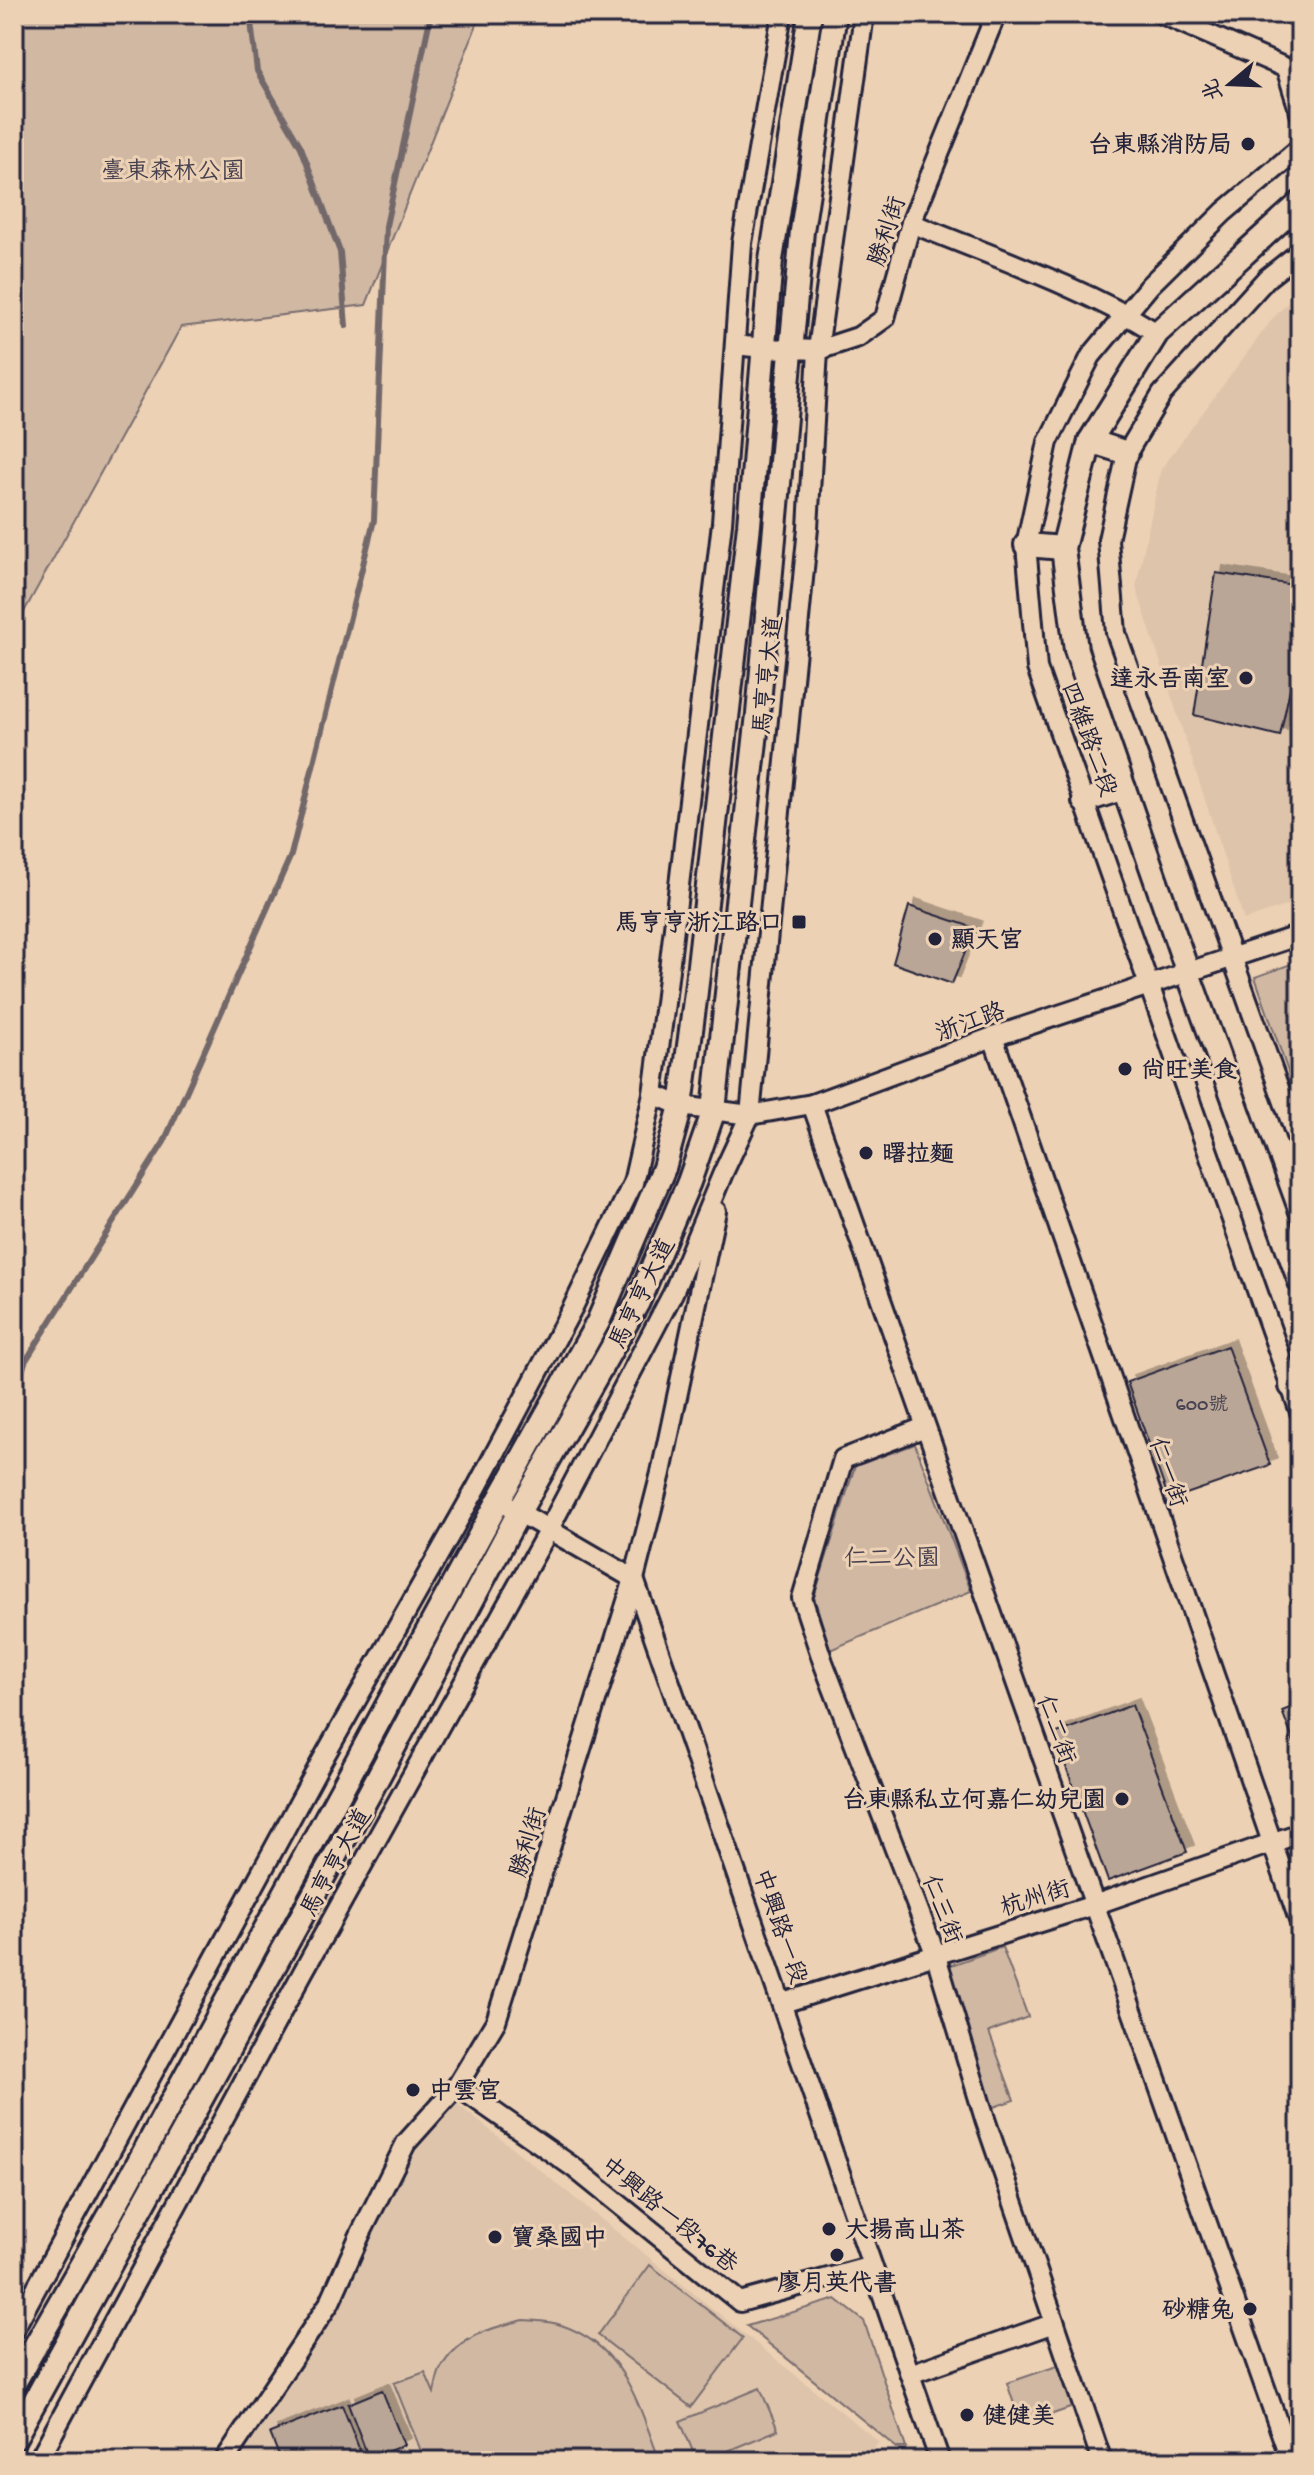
<svg xmlns="http://www.w3.org/2000/svg" width="1314" height="2475" viewBox="0 0 1314 2475" font-family="'Gochi Hand','LXGW WenKai TC',sans-serif">
<style>
.built{fill:#dec4ab}
.green{fill:#d0b8a3;stroke:#796d6f;stroke-width:2}
.lines{fill:none;stroke-linecap:round;stroke-linejoin:round}
.stream{stroke:#72676b;stroke-width:6}
.building{fill:#baa696;stroke:#22223b;stroke-width:2;filter:url(#shadow)}
.minor-casing{stroke:#22223b;stroke-width:24}
.tertiary-casing{stroke:#22223b;stroke-width:28}
.minor{stroke:#edd1b4;stroke-width:18}
.tertiary{stroke:#edd1b4;stroke-width:22}
.poi-dot{fill:#22223b;stroke:#edd1b4;stroke-width:3}
.labels{text-anchor:middle;stroke-width:6;stroke-linejoin:round;paint-order:stroke}
.number-label{font-size:20px;fill:#484352}
.poi-label{font-size:24px;font-weight:bold;fill:#22223b;stroke:#edd1b4;text-anchor:start}
.park-label{font-size:24px;fill:#454050;stroke:#edd1b4}
.street-label{font-size:24px;fill:#22223b;stroke:#edd1b4}
</style>
<defs>
<filter id="shadow"><feDropShadow dx="7" dy="-7" stdDeviation="0" flood-color="#0004"/></filter>
</defs>
<rect width="100%" height="100%" fill="#edd1b4"/>
<filter id="ink" filterUnits="userSpaceOnUse"><feTurbulence type="fractalNoise" baseFrequency=".0125" numOctaves="2"/><feDisplacementMap in="SourceGraphic" scale="16" xChannelSelector="R" yChannelSelector="G"/><feConvolveMatrix kernelMatrix="1 2 1 2 8 2 1 2 1" color-interpolation-filters="sRGB"/></filter>
<g filter="url(#ink)">
<g class="built">
<polygon points="1300,290 1300,901 1244,920 1136,587 1161,469 1273,318"/>
<polygon points="455,2102 879,2442 865,2461 239,2461 318,2339 401,2165"/>
</g>
<g class="green">
<polygon points="14,14 481,14 366,305 181,327 14,630"/>
<polygon points="1300,961 1300,1106 1255,977"/>
<polygon points="915,1444 971,1591 830,1650 814,1597 855,1466"/>
<polygon points="1002,1947 1028,2017 989,2032 1014,2100 988,2109 937,1970"/>
<polygon points="650,2265 743,2338 691,2407 598,2335"/>
<polygon points="836,2299 864,2321 906,2448 897,2448 747,2326"/>
<path d="M524 2320C536 2321 550 2321 561 2325 625 2346 638 2405 660 2461H425L394 2383 425 2372 434 2393C436 2385 437 2375 441 2368 458 2337 492 2327 524 2320Z"/>
<polygon points="1063,2364 1076,2406 1021,2425 1007,2383"/>
<polygon points="760,2388 778,2430 703,2461 697,2461 680,2421"/>
</g>
<g class="lines">
<g class="stream">
<polyline points="250,14 257,71 301,147 340,252 346,326"/>
<polyline points="14,1397 25,1362 164,1142 291,855 374,520 386,226 431,14"/>
</g>
</g>
<g class="building">
<polygon points="1216,573 1300,586 1300,641 1280,736 1194,715"/>
<polygon points="909,906 975,928 952,984 893,963"/>
<polygon points="1227,1346 1270,1465 1169,1500 1127,1382"/>
<polygon points="1300,1704 1300,1759 1282,1711"/>
<polygon points="1132,1705 1187,1852 1108,1881 1054,1734"/>
<polygon points="382,2390 404,2445 369,2459 348,2404"/>
<polygon points="342,2405 364,2461 281,2461 270,2433"/>
</g>
<g class="lines">
<defs>
<g id="minor">
<polyline points="1164,15 1286,68 1300,113"/>
<polyline points="1300,148 1224,212 1150,285 1091,356 1048,442 1026,545 1037,668 1300,1412"/>
<path d="M911 223C994 257 1081 286 1157 333"/>
<polyline points="1300,252 1267,278 1162,394 1127,453 1108,540 1116,633 1300,1147"/>
<polyline points="735,345 763,348 818,350 858,337 885,318 911,223 996,14"/>
<polyline points="993,1037 1300,1923"/>
<polyline points="653,1094 681,1106 750,1115 812,1104 993,1037 1300,935"/>
<polyline points="812,1104 1291,2461"/>
<polyline points="925,1427 843,1459 802,1598 823,1662 935,1953 985,2119 1102,2461"/>
<polyline points="510,1507 634,1579 940,2461"/>
<polyline points="783,2003 1094,1905 1300,1833"/>
<polyline points="457,2086 573,2167 740,2302 872,2266"/>
<polyline points="14,2329 320,1764 477,1487 573,1307 633,1183 653,1094 665,1003 722,523 742,243 782,14"/>
<polyline points="910,2374 1055,2323"/>
<polyline points="38,2461 303,1972 548,1531 673,1293 723,1173 750,1115 808,528 818,350 864,14"/>
<polyline points="224,2461 330,2302 360,2235 406,2143 457,2086 496,2021 634,1579 661,1473 716,1211"/>
</g>
<g id="tertiary">
<polyline points="1300,203 1157,333 1090,441 1063,548 1076,650 1188,973 1300,1282"/>
<polyline points="1090,441 1127,453"/>
<polyline points="1026,545 1063,548"/>
<polyline points="1084,801 1124,788"/>
<polyline points="1291,1386 1300,1383"/>
<polyline points="14,2383 111,2213 499,1500 598,1322 664,1168 681,1106 695,1000 749,525 771,260 810,14"/>
<polyline points="14,2439 369,1794 519,1512 638,1302 689,1182 714,1110 758,714 802,231 835,14"/>
</g>
</defs>
<use href="#minor" class="minor-casing"/>
<use href="#tertiary" class="tertiary-casing"/>
<use href="#minor" class="minor"/>
<use href="#tertiary" class="tertiary"/>
</g>
</g>
<g class="poi-dot">
<circle cx="1248" cy="144" r="8"/>
<circle cx="1246" cy="678" r="8"/>
<rect x="791" y="914" width="16" height="16" rx="4"/>
<circle cx="935" cy="939" r="8"/>
<circle cx="1125" cy="1069" r="8"/>
<circle cx="866" cy="1153" r="8"/>
<circle cx="1122" cy="1799" r="8"/>
<circle cx="413" cy="2090" r="8"/>
<circle cx="829" cy="2229" r="8"/>
<circle cx="495" cy="2237" r="8"/>
<circle cx="837" cy="2255" r="8"/>
<circle cx="1250" cy="2309" r="8"/>
<circle cx="967" cy="2415" r="8"/>
</g>
<g class="labels">
<g class="number-label">
<text x="1202" y="1410">600號</text>
</g>
<g class="poi-label">
<text x="1232" y="152" text-anchor="end">台東縣消防局</text>
<text x="1230" y="686" text-anchor="end">達永吾南室</text>
<text x="783" y="930" text-anchor="end">馬亨亨浙江路口</text>
<text x="951" y="947">顯天宮</text>
<text x="1141" y="1077">尚旺美食</text>
<text x="882" y="1161">曙拉麵</text>
<text x="1106" y="1807" text-anchor="end">台東縣私立何嘉仁幼兒園</text>
<text x="429" y="2098">中雲宮</text>
<text x="845" y="2237">大揚高山茶</text>
<text x="511" y="2245">寶桑國中</text>
<text x="837" y="2290" text-anchor="middle">廖月英代書</text>
<text x="1234" y="2317" text-anchor="end">砂糖兔</text>
<text x="983" y="2423">健健美</text>
</g>
<g class="park-label">
<text x="173" y="178">臺東森林公園</text>
<text x="892" y="1565">仁二公園</text>
</g>
<g class="street-label">
<text transform="translate(886 231) rotate(-72)" y="8">勝利街</text>
<text transform="translate(767 675) rotate(-84)" y="8">馬亨亨大道</text>
<text transform="translate(1090 739) rotate(70)" y="8">四維路二段</text>
<text transform="translate(970 1021) rotate(-20)" y="8">浙江路</text>
<text transform="translate(641 1293) rotate(-64)" y="8">馬亨亨大道</text>
<text transform="translate(1169 1472) rotate(71)" y="8">仁一街</text>
<text transform="translate(1057 1729) rotate(70)" y="8">仁二街</text>
<text transform="translate(527 1842) rotate(-73)" y="8">勝利街</text>
<text transform="translate(335 1862) rotate(-61)" y="8">馬亨亨大道</text>
<text transform="translate(1035 1897) rotate(-17)" y="8">杭州街</text>
<text transform="translate(943 1909) rotate(69)" y="8">仁三街</text>
<text transform="translate(781 1926) rotate(71)" y="8">中興路一段</text>
<text transform="translate(670 2214) rotate(39)" y="8">中興路一段76巷</text>
</g>
</g>
<rect width="1314" height="2475" fill="none" stroke="#edd1b4" stroke-width="48"/>
<rect x="24" y="24" width="1266" height="2427" fill="none" stroke="#22223b" stroke-width="3" filter="url(#ink)"/>
<g transform="translate(1230 84) rotate(251)" stroke="#edd1b4" stroke-width="6" paint-order="stroke">
<path d="M0-6L14 30L0 20L-14 30Z" fill="#22223b"/>
<text y="-12" font-size="22" font-weight="bold" text-anchor="middle" fill="#22223b">北</text>
</g>
</svg>
